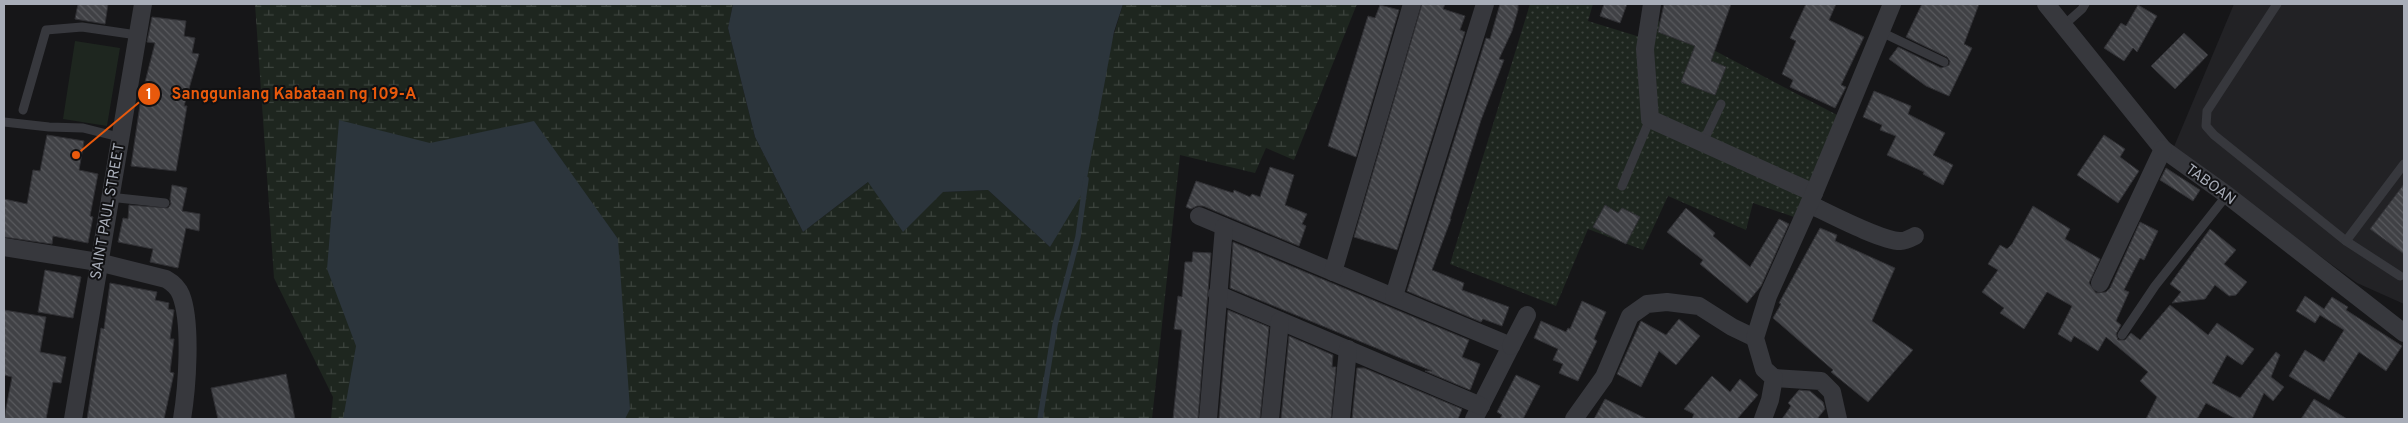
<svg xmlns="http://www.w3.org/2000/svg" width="2408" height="423" viewBox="0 0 2408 423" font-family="Overpass,sans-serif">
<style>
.built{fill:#222225}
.grass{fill:url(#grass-dots)}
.wetland{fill:url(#wetland-marsh)}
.pitch{fill:#1e261f}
.water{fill:#2c353c}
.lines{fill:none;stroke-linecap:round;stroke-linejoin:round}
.stream{stroke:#2c353c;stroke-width:5.5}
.building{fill:url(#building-back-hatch);stroke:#303034}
.lane{stroke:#37383d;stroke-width:9}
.street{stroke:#37383d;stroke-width:18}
.labels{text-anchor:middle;stroke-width:4;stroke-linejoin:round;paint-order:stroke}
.street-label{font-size:15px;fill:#a8adb8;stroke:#111113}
.leader{fill:none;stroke:#e8590c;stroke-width:2}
.callout-dot{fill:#e8590c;stroke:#111113;stroke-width:2}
.mark-label{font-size:15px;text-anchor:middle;font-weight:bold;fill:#fff}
.callout-label{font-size:16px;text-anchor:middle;font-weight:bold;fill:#e8590c;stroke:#111113;stroke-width:4;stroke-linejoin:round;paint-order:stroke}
</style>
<defs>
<pattern id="grass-dots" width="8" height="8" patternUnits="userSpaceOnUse" patternTransform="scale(1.25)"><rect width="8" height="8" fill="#1e261f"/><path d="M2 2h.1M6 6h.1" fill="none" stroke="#3c433d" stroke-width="1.8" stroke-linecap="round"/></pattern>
<pattern id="wetland-marsh" width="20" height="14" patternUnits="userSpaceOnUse" patternTransform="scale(1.25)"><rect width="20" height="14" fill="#1e261f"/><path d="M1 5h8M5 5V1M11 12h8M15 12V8" fill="none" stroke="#3c433d"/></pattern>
<pattern id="building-back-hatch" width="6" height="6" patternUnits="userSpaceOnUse" patternTransform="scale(1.25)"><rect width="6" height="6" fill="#404145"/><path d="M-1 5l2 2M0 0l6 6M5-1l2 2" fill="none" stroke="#595a5e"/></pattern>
</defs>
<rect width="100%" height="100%" fill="#161618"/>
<polygon class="built" points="2234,4 2404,4 2404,304 2357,283 2173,149"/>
<polygon class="grass" points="1530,4 1593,4 1588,21 1640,37 1647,15 1839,116 1797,218 1753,203 1746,230 1668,196 1643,250 1588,229 1556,306 1450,264"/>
<polygon class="wetland" points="255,4 733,4 728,28 755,137 803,232 868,182 943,192 988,190 1050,247 1123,4 1357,4 1294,160 1266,148 1255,173 1180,155 1152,419 331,419 333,397 274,278"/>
<polygon class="pitch" points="75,41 120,48 107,126 63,119"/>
<g class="water">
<polygon points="733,4 1123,4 1114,32 1085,189 1050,247 988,190 943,192 903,232 868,182 803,232 755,137 728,28"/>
<polygon points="339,120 430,143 534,121 618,239 630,409 625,419 343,419 356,346 327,269"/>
</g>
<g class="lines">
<polyline class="stream" points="1040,419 1055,325 1078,237 1086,179"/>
</g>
<g class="building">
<polygon points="78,4 108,4 105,24 75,19"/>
<polygon points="1422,4 1445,4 1443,9 1465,16 1460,30 1465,32 1397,250 1354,237"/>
<polygon points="1500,4 1518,4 1518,10 1512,31 1499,59 1504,60 1481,120 1450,219 1451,219 1432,270 1464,283 1462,290 1509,307 1502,326 1483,319 1481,322 1407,291 1486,38 1490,39"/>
<polygon points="1604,4 1627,4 1620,23 1600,16"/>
<polygon points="1664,4 1731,4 1711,61 1726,67 1715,95 1681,82 1695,46 1658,32"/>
<polygon points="1806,4 1836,4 1829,20 1864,37 1841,85 1846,87 1835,108 1790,87 1793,80 1782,74 1796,41 1790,38"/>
<polygon points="1922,4 1979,4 1964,44 1972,48 1949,96 1926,86 1889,59 1898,47 1941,68 1949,65 1950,61 1947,57 1906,37"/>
<polygon points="1380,5 1399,10 1356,157 1328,146 1368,16 1375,18"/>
<polygon points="2138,5 2157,16 2137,52 2133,48 2124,61 2104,48 2121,23 2126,26"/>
<polygon points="152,17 186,21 184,36 195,38 192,53 199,54 184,106 187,106 176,171 131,166 141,98 155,43 147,42"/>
<polygon points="2184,33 2208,55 2175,89 2151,66"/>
<polygon points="1874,91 1911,106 1908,114 1945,133 1933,155 1953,165 1943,185 1923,174 1924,172 1887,155 1896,136 1880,130 1882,125 1863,117"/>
<polygon points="47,135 84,141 79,170 98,174 90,216 93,217 88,243 53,236 52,244 4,237 4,199 27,204 33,170 40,171"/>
<polygon points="2104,135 2125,149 2120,157 2139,171 2118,203 2077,175"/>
<polygon points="1270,167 1294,175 1285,205 1307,214 1302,224 1306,226 1299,246 1203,206 1197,206 1191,209 1186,207 1196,181 1233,193 1234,190 1250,197 1252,194 1260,197"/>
<polygon points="2166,168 2200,190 2193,201 2160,180"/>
<polygon points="2404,184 2404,254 2370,229"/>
<polygon points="172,185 187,188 182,211 200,214 199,231 186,228 178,268 150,262 153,249 118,242 123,218 128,219 129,205 168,208 171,204 170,199"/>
<polygon points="1605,205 1618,213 1622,208 1640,217 1626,244 1593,227"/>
<polygon points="2033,206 2070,229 2065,239 2100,259 2089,283 2096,293 2106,292 2110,288 2140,222 2158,231 2144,260 2140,258 2124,290 2129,292 2116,321 2121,325 2116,334 2118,340 2125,340 2131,333 2140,340 2170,305 2208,335 2217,323 2254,349 2242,365 2227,355 2212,383 2240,398 2276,352 2280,355 2271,377 2284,387 2273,401 2264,393 2252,419 2236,419 2206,403 2197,419 2146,419 2157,397 2140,381 2148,372 2106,337 2098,351 2074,336 2071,342 2058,334 2072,306 2047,292 2024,329 2000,313 2004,308 1982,292 1998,270 1988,264 2000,245 2007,249 2012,244"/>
<polygon points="1686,208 1715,233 1713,236 1750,267 1779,219 1789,224 1761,286 1747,303 1700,264 1703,260 1667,232"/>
<polygon points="1820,228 1837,235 1835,241 1895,268 1872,321 1913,350 1868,402 1831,372 1833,370 1773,318 1781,304 1779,303"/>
<polygon points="2210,229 2236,250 2224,264 2247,282 2236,295 2229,296 2215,285 2205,299 2172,303 2181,292 2170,284"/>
<polygon points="1233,242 1469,340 1462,357 1480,364 1471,388 1470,390 1425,371 1432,371 1230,288"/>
<polygon points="1193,252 1211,253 1198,419 1173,419 1182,330 1174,329 1176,315 1178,296 1182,297 1185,262 1192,262"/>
<polygon points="45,270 81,277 73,318 38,312"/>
<polygon points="110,283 157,292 155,300 169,303 168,309 174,310 170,339 174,339 170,372 174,373 164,419 87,419 101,328 104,329"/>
<polygon points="2305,296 2324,309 2332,297 2348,307 2346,310 2402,346 2386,371 2359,352 2329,400 2289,376 2305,350 2324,362 2344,330 2320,315 2315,323 2296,311"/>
<polygon points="1582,301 1606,312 1594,339 1597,341 1578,381 1559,373 1563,364 1553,360 1558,349 1534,338 1541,321 1566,332 1568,328 1570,329"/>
<polygon points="4,310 46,317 40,352 66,357 61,383 53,382 46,419 4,419 12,377 4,375"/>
<polygon points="1228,310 1269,327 1260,419 1219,419"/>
<polygon points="1679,319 1700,336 1676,365 1659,351 1641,387 1617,374 1641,321 1666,335"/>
<polygon points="1289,336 1333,355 1332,367 1336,367 1331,419 1281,419"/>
<polygon points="1357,368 1364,368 1462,409 1458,419 1352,419"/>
<polygon points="286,374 295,419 218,419 211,388"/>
<polygon points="1516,375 1540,386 1523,419 1500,419 1502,415 1497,412"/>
<polygon points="1712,376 1730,392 1740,379 1758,395 1737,419 1692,419 1694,414 1684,409"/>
<polygon points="1799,390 1810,391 1823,402 1825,409 1817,419 1782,419 1791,406 1788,403"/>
<polygon points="1605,399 1647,419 1594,419"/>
<polygon points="2314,399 2347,419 2301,419"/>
</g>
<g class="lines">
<g class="lane">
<polyline points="2277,4 2207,111 2206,126 2214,135 2346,241 2400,276"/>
<polyline points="2064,25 2082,9 2085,4"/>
<polyline points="1881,32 1944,62"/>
<polyline points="23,110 46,30 82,27 137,35"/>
<polyline points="4,122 49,127 83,128 119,137"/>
<polyline points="1703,142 1721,104"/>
<polyline points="1622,186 1650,119"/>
<polyline points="109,197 165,203"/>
<polyline points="2346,241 2404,164"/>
<polyline points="2122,335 2155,286 2227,195"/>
</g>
<g class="street">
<polyline points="1652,4 1645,49 1650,119 1814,193"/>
<polyline points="2046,4 2163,149 2227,195 2404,333"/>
<path d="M1809 204C1828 213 1883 242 1901 241 1906 241 1911 238 1915 236"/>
<polyline points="1199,216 1511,346 1474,419"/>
<path d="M4 247 98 262 166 279C173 283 178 287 181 295 192 323 187 389 182 419"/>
<polyline points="1333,272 1412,4"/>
<polyline points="2100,283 2163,149"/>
<polyline points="1217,294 1481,406"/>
<polyline points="1394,296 1485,4"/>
<polyline points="1511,346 1527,315"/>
<polyline points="1774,378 1821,381 1832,392 1838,419"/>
<polyline points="73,419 143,4"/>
<polyline points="1208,419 1224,227"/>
<polyline points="1270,419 1280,321"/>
<polyline points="1341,419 1348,349"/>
<polyline points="1574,419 1604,377 1630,316 1647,304 1667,302 1699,306 1732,327 1755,338"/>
<polyline points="1763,419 1770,400 1774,378 1764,369 1755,338 1768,296 1814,193 1892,4"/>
</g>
</g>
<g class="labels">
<g class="street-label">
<text transform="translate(2211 184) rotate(36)" y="5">TABOAN</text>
<text transform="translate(107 211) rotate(-80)" y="5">SAINT PAUL STREET</text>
</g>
</g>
<path class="leader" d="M76 155L149 94"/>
<g class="callout-dot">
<circle cx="76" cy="155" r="5"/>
<circle cx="149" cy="94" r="12"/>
</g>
<g class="mark-label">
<text x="149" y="99">1</text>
</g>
<g class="callout-label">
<text x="294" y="99">Sangguniang Kabataan ng 109-A</text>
</g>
<rect width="2408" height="423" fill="none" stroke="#a8adb8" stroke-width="10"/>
</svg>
